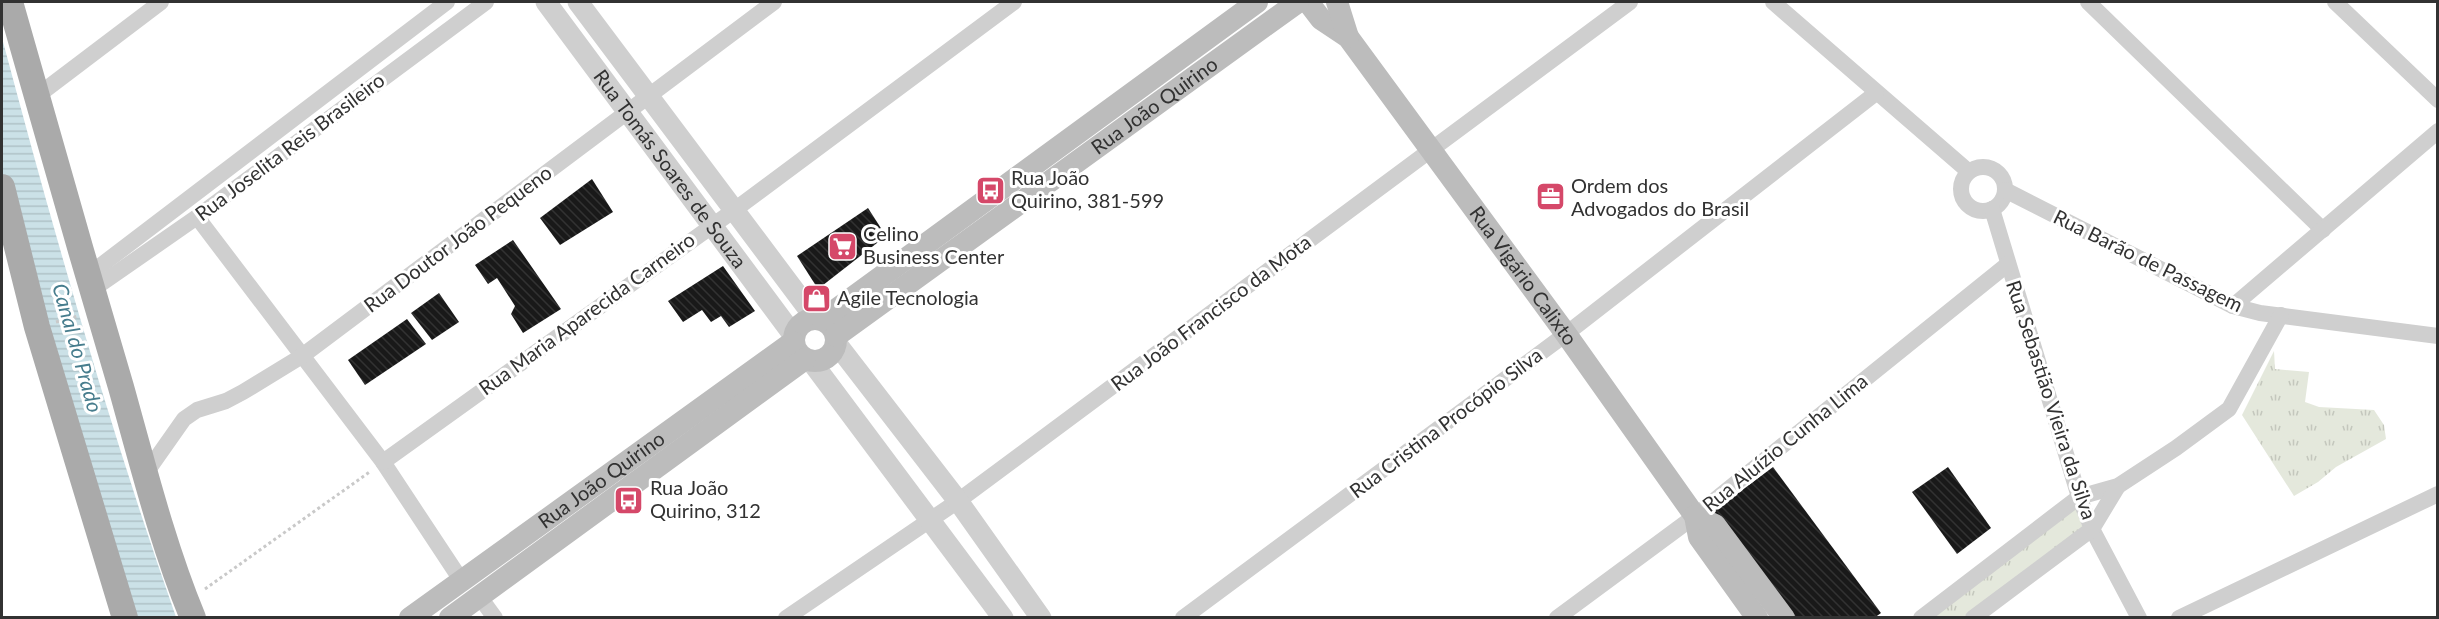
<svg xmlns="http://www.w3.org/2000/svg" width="2439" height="619" viewBox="0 0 2439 619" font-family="Lato,sans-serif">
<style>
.grass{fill:url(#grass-tufts)}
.water{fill:url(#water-rules)}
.building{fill:url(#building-back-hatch)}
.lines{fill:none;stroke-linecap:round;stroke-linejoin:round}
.path{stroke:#c9c9c9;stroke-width:3;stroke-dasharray:3 3;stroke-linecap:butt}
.minor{stroke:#cfcfcf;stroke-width:16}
.tertiary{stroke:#cfcfcf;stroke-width:21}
.secondary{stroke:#bcbcbc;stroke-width:22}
.primary{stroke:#aaa;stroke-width:26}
.labels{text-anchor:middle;stroke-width:6;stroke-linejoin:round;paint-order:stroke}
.street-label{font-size:20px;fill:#323232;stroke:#fff}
.poi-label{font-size:20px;fill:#323232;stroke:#fff;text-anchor:start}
.water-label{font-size:21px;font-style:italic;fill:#477d8d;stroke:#fff}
</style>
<defs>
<pattern id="grass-tufts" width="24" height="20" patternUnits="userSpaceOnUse" patternTransform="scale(1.5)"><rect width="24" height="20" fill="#e4e8dc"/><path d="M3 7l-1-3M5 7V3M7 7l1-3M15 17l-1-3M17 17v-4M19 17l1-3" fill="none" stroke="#c4c7bd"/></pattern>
<pattern id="water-rules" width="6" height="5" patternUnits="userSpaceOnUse" patternTransform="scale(1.5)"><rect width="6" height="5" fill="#cbe1e7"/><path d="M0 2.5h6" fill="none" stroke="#afc2c7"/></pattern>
<pattern id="building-back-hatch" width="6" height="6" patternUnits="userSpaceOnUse" patternTransform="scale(1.5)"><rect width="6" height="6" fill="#191919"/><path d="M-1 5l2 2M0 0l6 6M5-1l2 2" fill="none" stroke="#323232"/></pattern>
</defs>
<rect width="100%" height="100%" fill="#fff"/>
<g class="grass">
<polygon points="2274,351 2275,369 2309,372 2305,402 2319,407 2374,410 2384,425 2386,439 2336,467 2318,482 2294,496 2242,415"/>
<polygon points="2076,503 2083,529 1964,617 1928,618"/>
</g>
<path class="water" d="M2 38C54 233 109 427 176 617H137L31 283 2 172Z"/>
<g class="building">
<polygon points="592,179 613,212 560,245 540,218"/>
<polygon points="868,208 886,236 818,289 797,256"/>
<polygon points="513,240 561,309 523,333 511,314 515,306 497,278 488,284 475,265"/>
<polygon points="723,266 755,311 729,327 721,316 711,322 702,310 683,322 668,301"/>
<polygon points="439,293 459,322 432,340 411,313"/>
<polygon points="407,319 426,344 365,385 348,360"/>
<polygon points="1773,467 1881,613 1874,618 1785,618 1709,515"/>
<polygon points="1948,467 1991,528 1957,554 1912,492"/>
</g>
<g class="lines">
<g class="path">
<polyline points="56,322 78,316"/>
<polyline points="205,589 371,471"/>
</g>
<g class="minor">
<polyline points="1773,2 1968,171"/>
<polyline points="2088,2 2323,230"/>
<polyline points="2335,2 2438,100"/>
<polyline points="37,96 161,2"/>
<circle cx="1983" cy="189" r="22"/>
<polyline points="2005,190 2233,306 2260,313 2438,336"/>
<polyline points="1992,209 2079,497 2092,529 2139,618"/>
<polyline points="197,217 383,462 461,580"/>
<polyline points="87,276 447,2"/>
<polyline points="92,290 197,217 486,2"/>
<polyline points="2233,306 2438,131"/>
<polyline points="383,462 733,211 1014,2"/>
<polyline points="146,473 184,419 197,410 226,401 243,392 302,356 774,2"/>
<polyline points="479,596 495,618"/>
<polyline points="786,618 958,501 1630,2"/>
<polyline points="1183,618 1566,334 1876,93"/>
<polyline points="1557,618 1695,516 2008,264"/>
<polyline points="1921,618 2079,497 2118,486 2176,448 2229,409 2281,315"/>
<polyline points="1973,618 2092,529 2118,486"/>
<polyline points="2179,618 2438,494"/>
</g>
<g class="tertiary">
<path id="s1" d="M546 2 794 336"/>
<polyline points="578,2 815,318"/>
<polyline points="836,343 958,501 1041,618"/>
<polyline points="811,361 1003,618"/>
</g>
<g class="secondary">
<path id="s2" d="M1308 2 1321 19 1348 37 1566 334 1695 516 1699 537 1757 618"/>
<polyline points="1337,2 1348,37"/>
<circle cx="815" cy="340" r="21"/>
<polyline points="822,320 1257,2"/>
<path id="s3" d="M836 336 1298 2"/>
<polyline points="1695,516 1715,525 1784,618"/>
<path id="s4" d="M410 618 793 342"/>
<polyline points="450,618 805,359"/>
</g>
<g class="primary">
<path d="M10 2C46 130 83 259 121 387 142 462 163 546 193 618"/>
<polyline points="2,187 37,327 125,618"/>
</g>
</g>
<defs>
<symbol id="bus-square" viewBox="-11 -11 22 22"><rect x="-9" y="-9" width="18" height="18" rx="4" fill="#d54869" stroke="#fff"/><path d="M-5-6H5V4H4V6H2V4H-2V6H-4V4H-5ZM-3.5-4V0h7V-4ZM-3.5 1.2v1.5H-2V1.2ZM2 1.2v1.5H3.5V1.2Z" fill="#fff"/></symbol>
<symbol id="office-square" viewBox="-11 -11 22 22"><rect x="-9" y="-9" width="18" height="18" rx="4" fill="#d54869" stroke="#fff"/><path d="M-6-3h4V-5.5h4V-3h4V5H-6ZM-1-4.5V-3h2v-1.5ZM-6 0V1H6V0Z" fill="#fff"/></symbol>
<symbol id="supermarket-square" viewBox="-11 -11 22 22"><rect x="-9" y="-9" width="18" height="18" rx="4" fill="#d54869" stroke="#fff"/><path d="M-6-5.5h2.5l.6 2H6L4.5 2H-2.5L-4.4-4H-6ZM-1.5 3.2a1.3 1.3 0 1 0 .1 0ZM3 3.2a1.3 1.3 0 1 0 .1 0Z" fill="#fff"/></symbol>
<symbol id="shop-square" viewBox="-11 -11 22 22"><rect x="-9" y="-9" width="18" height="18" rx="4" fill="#d54869" stroke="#fff"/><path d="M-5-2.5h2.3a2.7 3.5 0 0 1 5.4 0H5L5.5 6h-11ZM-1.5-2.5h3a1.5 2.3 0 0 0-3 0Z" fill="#fff"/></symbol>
</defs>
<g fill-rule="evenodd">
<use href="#bus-square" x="974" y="174" width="33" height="33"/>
<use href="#office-square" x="1534" y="180" width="33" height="33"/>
<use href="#supermarket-square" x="826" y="230" width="33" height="33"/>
<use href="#shop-square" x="800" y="282" width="33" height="33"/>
<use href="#bus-square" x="612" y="484" width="33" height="33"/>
</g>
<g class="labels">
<g class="street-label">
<text dy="7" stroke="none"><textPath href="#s3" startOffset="393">Rua João Quirino</textPath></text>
<text transform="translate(290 147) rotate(-37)" y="7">Rua Joselita Reis Brasileiro</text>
<text dy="7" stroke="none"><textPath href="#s1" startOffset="208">Rua Tomás Soares de Souza</textPath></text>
<text transform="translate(458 239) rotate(-37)" y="7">Rua Doutor João Pequeno</text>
<text transform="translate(2148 261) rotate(26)" y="7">Rua Barão de Passagem</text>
<text dy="7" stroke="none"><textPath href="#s2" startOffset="350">Rua Vigário Calixto</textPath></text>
<text transform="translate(1211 313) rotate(-37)" y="7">Rua João Francisco da Mota</text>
<text transform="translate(587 314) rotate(-36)" y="7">Rua Maria Aparecida Carneiro</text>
<text transform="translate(2051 400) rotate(72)" y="7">Rua Sebastião Vieira da Silva</text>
<text transform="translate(1446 423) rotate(-37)" y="7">Rua Cristina Procópio Silva</text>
<text transform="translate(1785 443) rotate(-39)" y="7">Rua Aluízio Cunha Lima</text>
<text dy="7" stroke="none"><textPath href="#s4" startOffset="236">Rua João Quirino</textPath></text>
</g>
<g class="poi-label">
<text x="1011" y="185">Rua João<tspan x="1011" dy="23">Quirino, 381-599</tspan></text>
<text x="1571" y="193">Ordem dos<tspan x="1571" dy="23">Advogados do Brasil</tspan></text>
<text x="863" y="241">Celino<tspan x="863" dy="23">Business Center</tspan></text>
<text x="837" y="305">Agile Tecnologia</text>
<text x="650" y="495">Rua João<tspan x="650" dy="23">Quirino, 312</tspan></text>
</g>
<g class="water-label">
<text transform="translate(77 348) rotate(74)" y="7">Canal do Prado</text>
</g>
</g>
<rect width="2439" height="619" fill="none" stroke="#323232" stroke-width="6"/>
</svg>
